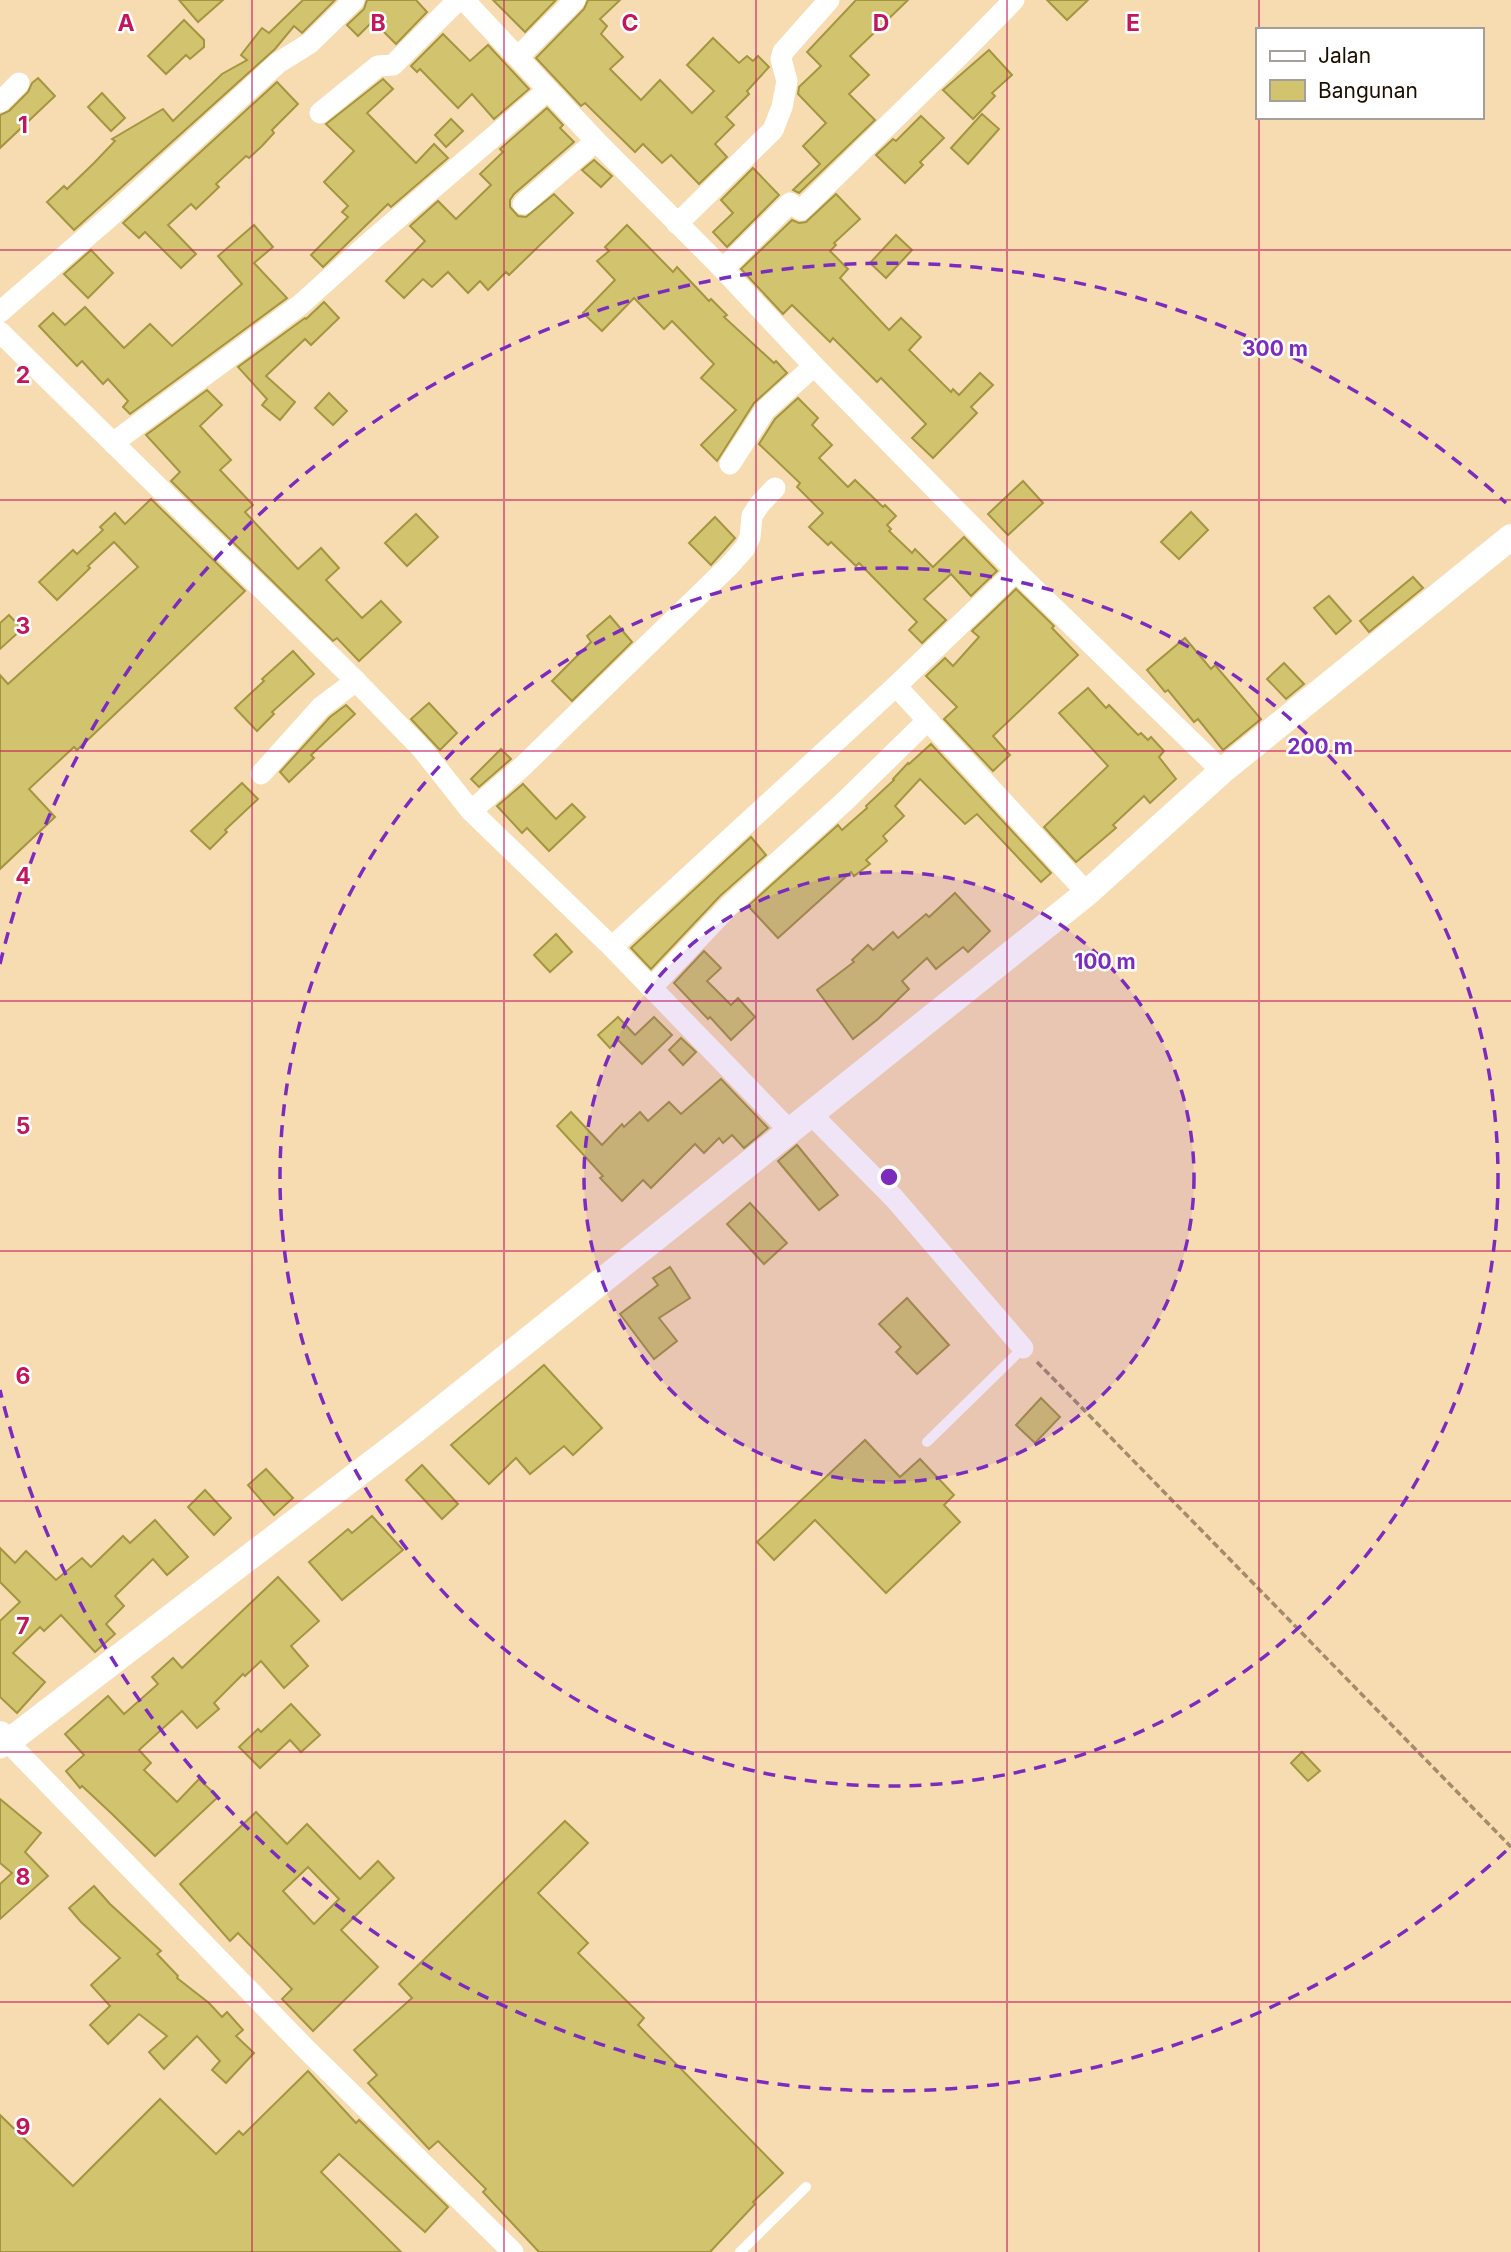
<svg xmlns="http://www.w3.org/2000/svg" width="1511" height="2252" viewBox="0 0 1511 2252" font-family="Inter,sans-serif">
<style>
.building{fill:#d2c36f;stroke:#a49540;stroke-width:2;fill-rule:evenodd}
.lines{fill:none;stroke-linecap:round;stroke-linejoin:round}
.path{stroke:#a28c6c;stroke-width:3.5;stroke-dasharray:7 3.5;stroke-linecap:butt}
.service{stroke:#fff;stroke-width:10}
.minor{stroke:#fff;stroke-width:21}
.tertiary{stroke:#fff;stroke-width:26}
.grid{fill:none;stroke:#c2185b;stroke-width:2;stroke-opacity:0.55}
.ring{fill:none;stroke:#7b2cbf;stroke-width:3.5;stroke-dasharray:12 9}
.grid-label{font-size:23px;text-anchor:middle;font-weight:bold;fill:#c2185b;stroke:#fff;stroke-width:5;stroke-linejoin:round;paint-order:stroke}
.centre{fill:#7b2cbf;stroke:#fff;stroke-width:3.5}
.ring-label{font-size:21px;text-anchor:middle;font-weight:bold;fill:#7b2cbf;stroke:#fff;stroke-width:5;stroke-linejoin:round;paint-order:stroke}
</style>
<rect width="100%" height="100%" fill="#f8dcb1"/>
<g class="building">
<polygon points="179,0 223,0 198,22"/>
<polygon points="303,0 335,0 302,33 294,26 275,49 74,230 47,202 64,186 67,189 94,163 115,141 112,139 163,109 173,121 222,74 247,60 241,55 262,28 269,33"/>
<polygon points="367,0 416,0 427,12 396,44 373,21 358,36 347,25 364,9"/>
<polygon points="493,0 556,0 525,32"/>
<polygon points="588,0 620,0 600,19 607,26 601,34 623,57 610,69 641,100 660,80 692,113 714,91 687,65 713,38 739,63 747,56 753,61 758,56 769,67 747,91 749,94 726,117 734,125 715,144 727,157 699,184 671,155 662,163 643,144 635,152 585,103 581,106 536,58 584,9"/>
<polygon points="856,0 908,0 850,56 869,75 849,94 875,120 799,193 793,190 820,164 803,146 826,123 798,94 799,87 821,66 807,52"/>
<polygon points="1047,0 1088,0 1067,20"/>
<polygon points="184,20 204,40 204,47 190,59 186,55 166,74 148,56"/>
<polygon points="443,34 470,61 488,45 529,89 494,119 472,94 458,108 420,69 417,72 411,66"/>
<polygon points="989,50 1012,75 992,93 995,96 973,119 943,90"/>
<polygon points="38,78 55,96 0,148 0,115 9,111 28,92 32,83"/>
<polygon points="383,79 393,89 367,113 416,163 434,144 448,158 391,207 388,204 323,267 311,255 348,217 342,212 348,206 324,182 354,151 326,124"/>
<polygon points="277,82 298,104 272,130 274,133 262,146 249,158 246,156 216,184 219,187 196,209 191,204 168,225 196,254 181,268 145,232 139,238 123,223"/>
<polygon points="102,93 125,118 111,131 88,107"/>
<polygon points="547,108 563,125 560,128 574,142 514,194 510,200 510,207 518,216 526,217 554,194 573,213 509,275 506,272 488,290 480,281 468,293 448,272 432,287 423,279 404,298 386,281 425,241 410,226 438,201 456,219 491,185 480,174 503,152 500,149"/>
<polygon points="982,114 999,129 968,164 951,148"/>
<polygon points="921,116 944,138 920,162 923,165 905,183 876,155 893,139 896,141"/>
<polygon points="451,119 463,131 446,147 435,135"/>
<polygon points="594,160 612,176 601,187 582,170"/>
<polygon points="753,168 779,195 727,247 713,232 733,213 721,200"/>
<polygon points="836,194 860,219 834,243 836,245 830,251 848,269 840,278 889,330 901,318 921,337 909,350 951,392 953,389 959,395 980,373 993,385 971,407 977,413 933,458 912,438 926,424 881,378 877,382 833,338 830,342 792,305 783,314 741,269 792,220 799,223 806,222"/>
<polygon points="254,225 273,247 254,263 287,298 130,414 123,407 128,401 108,379 103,384 82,361 77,366 39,326 53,313 65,325 85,307 124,348 150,324 172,346 242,284 218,256"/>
<polygon points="627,225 673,272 677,267 709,301 711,299 727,315 724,317 774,363 776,361 787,373 754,403 717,461 701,445 736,410 701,378 714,364 672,321 664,329 634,298 602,331 583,313 615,280 597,261 609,251 605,247"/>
<polygon points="896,235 912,250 886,278 870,263"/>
<polygon points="91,250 113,273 88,298 64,274"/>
<polygon points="324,302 339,318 311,345 305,339 266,376 295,402 280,420 262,405 267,399 238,367 305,318 306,319"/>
<polygon points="207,390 222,405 200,426 231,460 220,470 253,505 245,512 298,569 321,548 339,568 326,580 362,618 381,601 401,622 359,661 337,638 333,641 171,481 180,472 146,435"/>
<polygon points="329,393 347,411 333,425 315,408"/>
<polygon points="798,398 818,418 812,425 832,445 819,458 848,487 855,480 883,507 885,505 896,516 887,525 891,529 889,531 912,553 915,549 933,567 964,537 997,571 971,596 951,574 924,599 946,620 922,643 909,630 917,622 859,563 856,566 831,542 828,545 809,527 823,513 797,487 800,483 759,444 775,419"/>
<polygon points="1023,481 1043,503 1008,535 988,514"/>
<polygon points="151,499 245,591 77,750 74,747 29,789 55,817 0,869 0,675 8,684 138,567 114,542 88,566 90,568 57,600 39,582 73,550 77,554 103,530 100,527 115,513 125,524"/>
<polygon points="1191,512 1208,530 1179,559 1161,542"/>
<polygon points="416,514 438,537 407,566 385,543"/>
<polygon points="715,517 735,538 711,565 689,543"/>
<polygon points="1413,577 1423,588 1369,632 1360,621"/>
<polygon points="1016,589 1054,626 1052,628 1078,655 993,736 1010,755 993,771 944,719 957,707 926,676 945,658 953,666 979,637 972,631"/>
<polygon points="1329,596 1351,621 1336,634 1314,608"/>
<polygon points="9,615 22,629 0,649 0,623"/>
<polygon points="610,616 632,642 572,701 552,681 591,642 587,636"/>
<polygon points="1185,638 1211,669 1215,665 1261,719 1223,750 1198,719 1194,722 1168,690 1165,692 1147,670"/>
<polygon points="293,651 314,674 272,712 274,714 257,731 235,708 264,681 262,679"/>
<polygon points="1284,663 1304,684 1286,699 1267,679"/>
<polygon points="1088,688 1106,708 1109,705 1138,735 1141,733 1148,740 1151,737 1164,751 1159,757 1176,779 1150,803 1144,796 1113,825 1116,828 1076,862 1044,827 1108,766 1059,713"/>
<polygon points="429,703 457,733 440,750 411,719"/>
<polygon points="346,705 355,714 311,755 314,758 289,782 280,772 330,717"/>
<polygon points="931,744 1051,873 1041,882 977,814 965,824 920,779 895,806 904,816 883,836 887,841 866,860 870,864 854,876 851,872 778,938 748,906 838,825 842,830 867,808 866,806 894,780 893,779 908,763 909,764"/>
<polygon points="501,749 511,759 479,787 471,779"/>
<polygon points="242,783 258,799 225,830 227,832 210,849 191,831"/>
<polygon points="523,784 556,819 572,804 585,817 549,851 527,828 522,833 497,806"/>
<polygon points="751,837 766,855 720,896 651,969 631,948"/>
<polygon points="955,893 990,931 968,952 963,947 936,969 927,958 902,981 909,989 878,1019 853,1039 817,990 854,962 852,960 868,945 873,950 893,932 898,938 926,914 929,917"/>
<polygon points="556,934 572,952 550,972 534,955"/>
<polygon points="704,951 721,968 707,981 731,1005 738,998 755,1017 731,1040 710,1017 708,1019 674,983"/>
<polygon points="618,1017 635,1035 654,1017 672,1035 642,1064 618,1040 610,1048 598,1035"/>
<polygon points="681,1038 696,1052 683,1065 669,1050"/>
<polygon points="721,1079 768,1128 744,1148 732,1135 723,1143 719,1138 704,1153 695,1144 651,1188 643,1180 622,1201 600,1178 603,1176 557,1126 571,1112 602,1145 622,1124 624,1127 640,1112 648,1121 669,1102 681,1114"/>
<polygon points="797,1145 838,1195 819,1210 778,1161"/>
<polygon points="750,1203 787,1243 764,1264 727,1224"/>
<polygon points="670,1267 690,1298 659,1318 677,1341 654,1359 620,1314 658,1285 653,1278"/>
<polygon points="907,1298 949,1345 917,1374 896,1352 901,1347 879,1324"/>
<polygon points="544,1365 602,1428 573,1455 564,1446 530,1474 516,1458 489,1484 451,1445"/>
<polygon points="1041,1398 1060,1417 1035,1443 1016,1425"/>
<polygon points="865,1440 900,1477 920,1459 954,1495 944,1505 960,1522 886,1593 815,1520 774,1560 757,1542"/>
<polygon points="422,1465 458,1504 442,1519 406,1480"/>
<polygon points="266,1469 293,1498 274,1515 248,1485"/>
<polygon points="205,1490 231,1518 214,1535 188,1507"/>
<polygon points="372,1516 403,1550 342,1600 309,1562 348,1529 352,1533"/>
<polygon points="155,1520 188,1557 167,1575 153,1559 115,1596 124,1606 106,1624 115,1634 95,1652 61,1615 44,1631 40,1627 13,1653 45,1682 17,1713 0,1697 0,1621 20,1602 0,1582 0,1548 15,1563 26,1551 56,1580 82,1558 91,1567 123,1536 130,1543"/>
<polygon points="278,1577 319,1621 291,1646 308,1666 284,1688 261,1661 245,1676 243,1674 214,1703 219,1709 197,1728 182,1711 139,1750 151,1763 144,1770 177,1802 199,1779 218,1797 155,1856 111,1813 82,1786 80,1788 66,1771 84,1755 65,1734 108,1696 124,1714 158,1684 152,1677 173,1658 182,1668"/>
<polygon points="291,1704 320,1735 301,1752 290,1740 260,1768 239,1747 258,1729 261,1732"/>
<polygon points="1302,1752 1320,1771 1308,1781 1291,1763"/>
<polygon points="0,1799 41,1833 25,1852 48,1876 0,1919 0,1884 12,1873 0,1863"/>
<path d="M256 1812 287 1844 307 1824 360 1879 378 1861 394 1878 341 1930 378 1967 313 2031 282 1999 292 1989 238 1933 230 1941 180 1884ZM308 1867 339 1899 314 1924 283 1891Z"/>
<polygon points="565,1821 588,1843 538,1893 588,1943 578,1953 644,2018 638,2025 783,2173 753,2202 755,2204 710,2252 539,2252 483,2192 486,2189 438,2141 429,2149 368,2083 377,2075 354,2050 412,1998 399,1984"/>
<polygon points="94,1886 110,1904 161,1951 157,1954 178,1976 177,1978 209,2003 222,2017 227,2012 243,2030 236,2036 254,2053 226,2083 212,2070 220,2061 197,2036 164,2069 149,2052 167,2036 139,2014 108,2044 90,2025 110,2006 91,1985 120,1958 81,1922 69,1908"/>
<polygon points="308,2071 356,2123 359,2120 448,2207 425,2232 339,2154 321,2172 401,2252 0,2252 0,2115 73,2186 160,2099 216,2154 239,2131 243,2135"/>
</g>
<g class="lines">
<polyline class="path" points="1037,1362 1511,1847"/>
<g class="service">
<polyline points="927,1442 1023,1348"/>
<polyline points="740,2252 806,2187"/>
</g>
<g class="minor">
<polyline points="464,0 596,141 723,269 814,366 1016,571 1222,771"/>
<polyline points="518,57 575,0"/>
<polyline points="0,102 19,83"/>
<polyline points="320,113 378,66 393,65 458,0"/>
<polyline points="523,204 596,141"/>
<polyline points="677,224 773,130 782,107 787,81 781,59 783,52 829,0"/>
<polyline points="723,269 790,203 801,210 959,56 1014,0"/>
<polyline points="0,312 113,214 278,63 310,43 354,0"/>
<polyline points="0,332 356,681 422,749 471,811 612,947 789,1130"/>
<polyline points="113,443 300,305 370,242 548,90"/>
<polyline points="730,464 765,410 814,366"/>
<polyline points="896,686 1087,893"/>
<polyline points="261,774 321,707 356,681"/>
<polyline points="471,811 522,767 729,566 745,548 750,537 752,516 759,505 775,488"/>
<polyline points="612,947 896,686 1016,571"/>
<polyline points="651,988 729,906 844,802 928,720"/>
<polyline points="811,1114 894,1198 1023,1348"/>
<polyline points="0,1748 8,1742 307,2050 513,2252"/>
</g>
<polyline class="tertiary" points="0,1734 8,1742 410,1434 811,1114 1087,893 1222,771 1511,537"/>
</g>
<path class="grid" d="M252 0V2252M504 0V2252M756 0V2252M1007 0V2252M1259 0V30M1259 117V2252M0 250H1511M0 500H1511M0 751H1511M0 1001H1511M0 1251H1511M0 1501H1511M0 1752H1511M0 2002H1511"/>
<circle cx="889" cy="1177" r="305" fill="#7b2cbf" fill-opacity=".12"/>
<g class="ring">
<circle cx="889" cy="1177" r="305"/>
<circle cx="889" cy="1177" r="609"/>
<path d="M1506 1851A914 914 0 0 1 0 1390M0 964A914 914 0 0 1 1506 503"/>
</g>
<g class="grid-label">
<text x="126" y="31">A</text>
<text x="378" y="31">B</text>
<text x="630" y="31">C</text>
<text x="881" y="31">D</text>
<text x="1133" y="31">E</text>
<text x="23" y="133">1</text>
<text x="23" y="383">2</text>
<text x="23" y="634">3</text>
<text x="23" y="884">4</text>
<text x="23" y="1134">5</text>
<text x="23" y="1384">6</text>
<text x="23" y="1634">7</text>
<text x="23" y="1885">8</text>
<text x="23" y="2135">9</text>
</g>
<circle cx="889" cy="1177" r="10" class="centre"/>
<g class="ring-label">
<text x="1275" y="356">300 m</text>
<text x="1320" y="754">200 m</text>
<text x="1105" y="969">100 m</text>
</g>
<rect x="1256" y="28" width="228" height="91" fill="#ffffff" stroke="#a49f99" stroke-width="2"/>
<rect x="1270" y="51" width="35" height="10" fill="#ffffff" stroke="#a49f99" stroke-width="2"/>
<text x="1318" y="63" font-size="21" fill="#1c0f00">Jalan</text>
<rect x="1270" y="80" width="35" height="21" fill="#d2c36f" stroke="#a49f99" stroke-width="2"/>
<text x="1318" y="98" font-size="21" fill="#1c0f00">Bangunan</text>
</svg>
